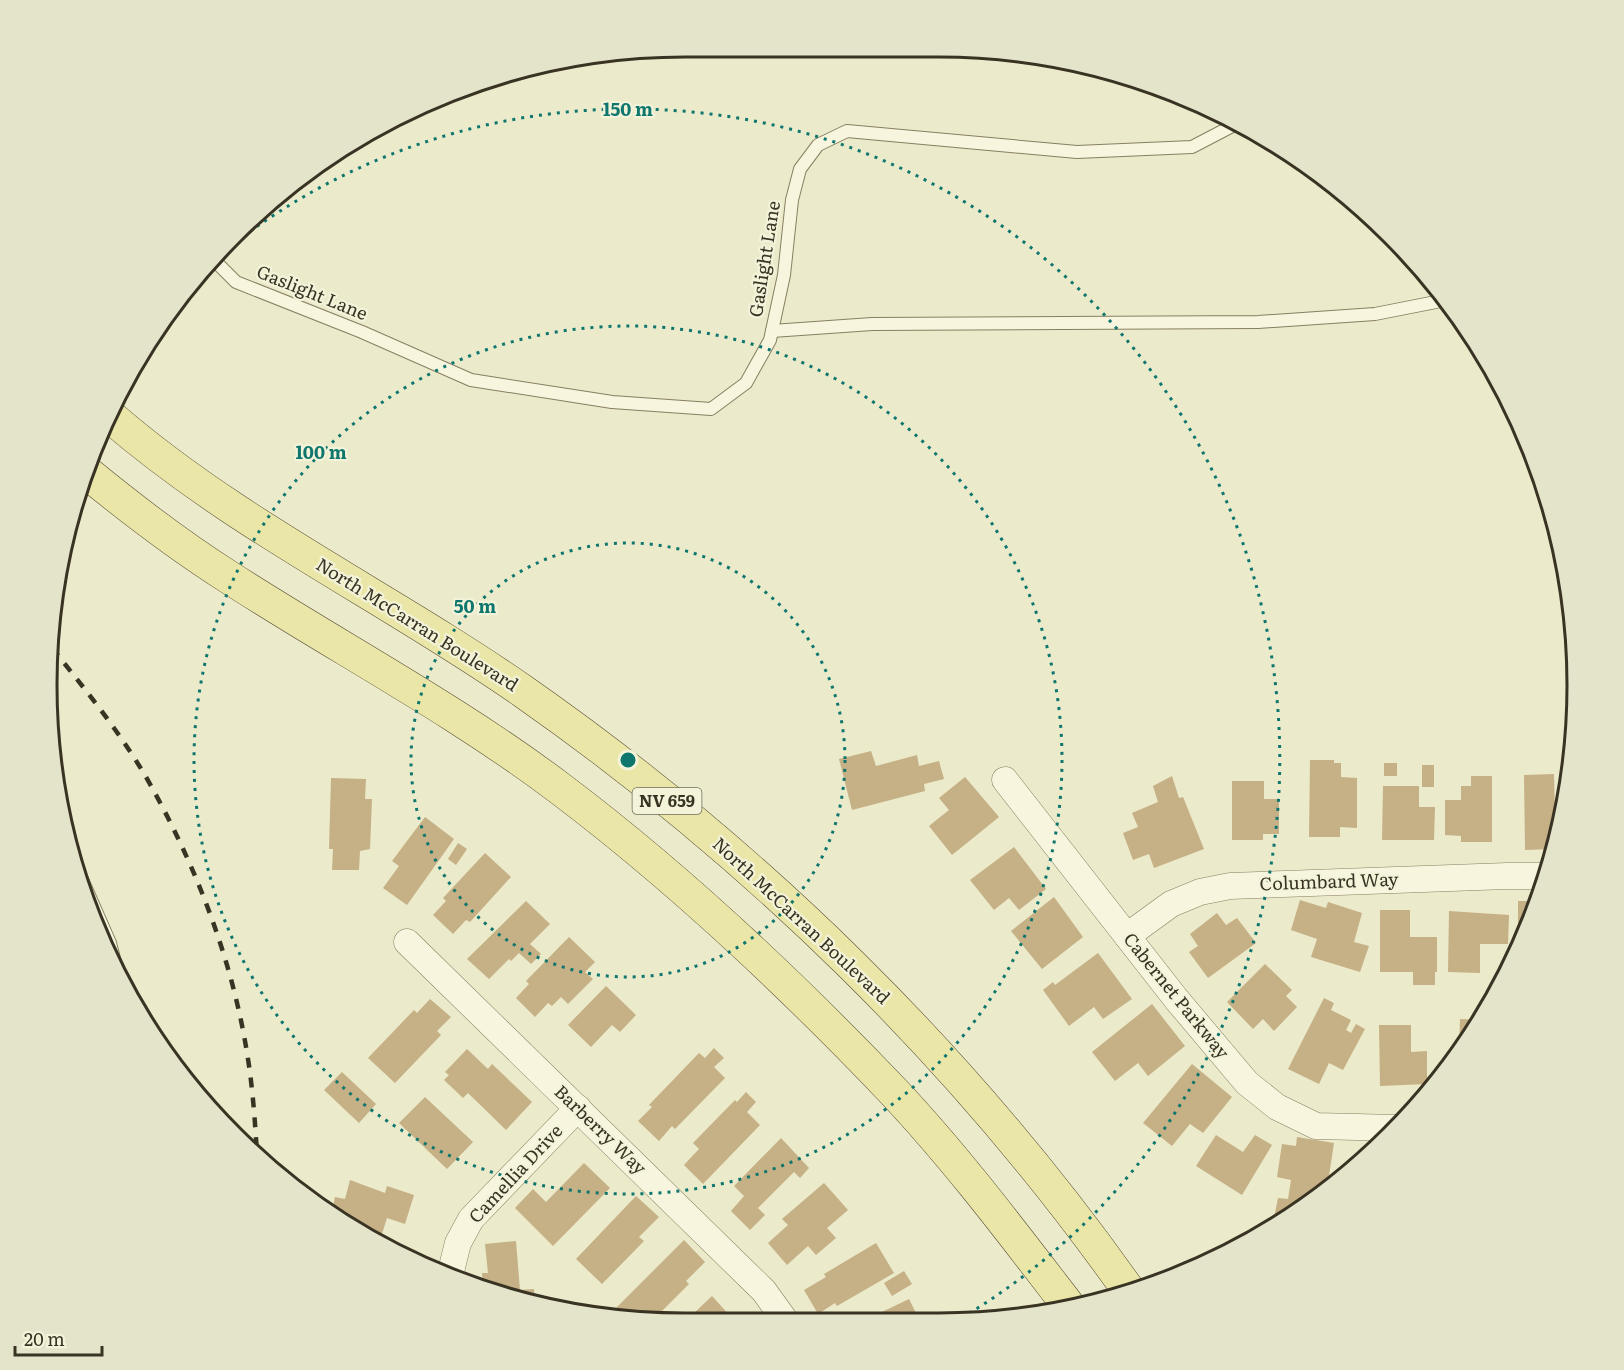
<svg xmlns="http://www.w3.org/2000/svg" width="1624" height="1370" viewBox="0 0 1624 1370" font-family="Literata,serif">
<style>
.building{fill:#c6b085}
.lines{fill:none;stroke-linecap:round;stroke-linejoin:round}
.service-casing{stroke:#877f61;stroke-width:14}
.minor-casing{stroke:#877f61;stroke-width:27}
.primary-casing{stroke:#564c34;stroke-width:34}
.service{stroke:#f7f5de;stroke-width:12}
.minor{stroke:#f7f5de;stroke-width:26}
.primary{stroke:#eae6a8;stroke-width:33}
.rail{stroke:#393323;stroke-width:4.5;stroke-dasharray:10 10;stroke-linecap:butt}
.ring{fill:none;stroke:#0f766e;stroke-width:3;stroke-dasharray:3 6}
.labels{text-anchor:middle;stroke-width:4.5;stroke-linejoin:round;paint-order:stroke}
.shield{fill:#f3f3da;stroke:#716d5a;stroke-width:1.5}
.shield-label{font-size:16px;font-weight:bold;fill:#393323}
.street-label{font-size:18px;fill:#393323;stroke:#f3f3da}
.rim{fill:none;stroke:#393323;stroke-width:3}
.centre{fill:#0f766e;stroke:#f3f3da;stroke-width:3}
.ring-label{font-size:18px;text-anchor:middle;font-weight:bold;fill:#0f766e;stroke:#f3f3da;stroke-width:4.5;stroke-linejoin:round;paint-order:stroke}
</style>
<rect width="100%" height="100%" fill="#ebeacb"/>
<g class="building">
<polygon points="871,751 876,766 917,755 919,766 939,761 944,779 924,784 925,791 852,810 839,759"/>
<polygon points="1310,760 1334,760 1334,763 1341,763 1341,777 1357,778 1357,828 1340,827 1340,837 1309,837"/>
<rect x="1384" y="763" width="13" height="13"/>
<rect x="1422" y="765" width="12" height="22"/>
<polygon points="1554,774 1555,815 1564,815 1553,849 1525,850 1524,775"/>
<polygon points="1172,776 1179,798 1183,797 1204,849 1154,868 1149,854 1133,860 1123,833 1138,827 1132,813 1158,802 1153,786"/>
<polygon points="1471,776 1492,776 1492,842 1461,842 1461,836 1445,835 1445,800 1461,800 1461,786 1471,786"/>
<polygon points="965,777 999,817 952,855 929,826 949,810 939,798"/>
<polygon points="331,778 366,779 365,799 372,799 370,849 360,851 359,870 332,870 333,849 329,849"/>
<polygon points="1232,781 1264,781 1264,799 1279,799 1279,834 1263,834 1263,840 1232,840"/>
<polygon points="1383,786 1419,786 1419,807 1435,807 1434,840 1382,840"/>
<polygon points="425,817 454,839 407,905 383,888 399,866 392,861"/>
<polygon points="458,843 467,849 456,865 448,859"/>
<polygon points="1014,847 1046,889 1019,910 1009,898 994,910 970,880"/>
<polygon points="485,853 511,877 470,922 466,920 453,934 433,915 446,901 443,898"/>
<polygon points="1054,897 1083,937 1042,969 1011,931"/>
<polygon points="1300,900 1326,908 1328,902 1362,913 1354,942 1369,946 1360,972 1311,957 1317,939 1291,930"/>
<polygon points="526,901 550,924 530,944 541,954 531,964 519,953 511,961 509,959 489,979 467,959"/>
<polygon points="1518,901 1537,901 1528,931 1518,931"/>
<polygon points="1380,910 1410,910 1410,937 1437,937 1437,972 1435,972 1435,985 1413,985 1413,972 1380,972"/>
<polygon points="1449,911 1509,915 1508,944 1480,944 1480,973 1448,972"/>
<polygon points="1217,913 1226,925 1237,918 1256,943 1208,978 1189,952 1198,946 1190,934"/>
<polygon points="569,937 595,962 585,972 593,979 568,1004 561,997 552,1006 548,1003 535,1017 516,998 529,984 526,981"/>
<polygon points="1098,953 1132,999 1103,1019 1094,1007 1069,1026 1043,990 1053,982 1055,985"/>
<polygon points="1265,964 1292,990 1286,996 1297,1007 1274,1031 1263,1019 1253,1029 1227,1002"/>
<polygon points="606,986 636,1015 620,1032 612,1025 591,1047 568,1025"/>
<polygon points="1324,998 1334,1003 1331,1010 1351,1020 1346,1030 1351,1033 1356,1024 1365,1029 1343,1070 1329,1063 1319,1084 1288,1069"/>
<polygon points="430,999 451,1017 437,1031 441,1035 395,1083 368,1058 414,1010 417,1013"/>
<polygon points="1152,1004 1185,1046 1148,1076 1138,1063 1115,1081 1092,1052"/>
<polygon points="1460,1019 1481,1020 1470,1040 1459,1053"/>
<polygon points="1379,1025 1411,1025 1411,1052 1427,1051 1427,1084 1380,1086"/>
<polygon points="714,1048 724,1058 714,1067 725,1078 675,1129 672,1126 659,1141 638,1121 652,1107 649,1105 699,1053 705,1058"/>
<polygon points="467,1049 488,1069 492,1064 532,1102 506,1130 468,1093 463,1098 444,1080 449,1075 445,1072"/>
<polygon points="1192,1064 1232,1097 1203,1133 1190,1124 1172,1146 1143,1123"/>
<polygon points="342,1072 376,1104 359,1123 324,1090"/>
<polygon points="746,1092 756,1102 747,1112 760,1125 703,1184 684,1165 699,1149 693,1143 735,1100 737,1102"/>
<polygon points="425,1097 473,1142 447,1169 399,1123"/>
<polygon points="1216,1135 1243,1152 1255,1135 1272,1145 1242,1195 1196,1166"/>
<polygon points="1297,1137 1334,1143 1327,1189 1293,1216 1286,1220 1274,1218 1278,1198 1288,1199 1291,1180 1277,1177 1282,1144 1296,1146"/>
<polygon points="781,1138 809,1168 800,1178 794,1172 758,1208 765,1215 750,1230 731,1211 744,1196 734,1186"/>
<polygon points="1362,1150 1372,1151 1361,1161"/>
<polygon points="584,1163 610,1188 553,1246 515,1208 533,1189 546,1202"/>
<polygon points="350,1180 385,1193 387,1186 414,1195 405,1224 387,1218 380,1240 373,1237 372,1241 332,1212 335,1197 345,1199"/>
<polygon points="824,1183 848,1210 827,1228 836,1238 816,1255 808,1246 787,1265 768,1243 788,1225 782,1219"/>
<polygon points="636,1196 659,1217 639,1237 644,1241 602,1284 576,1259"/>
<polygon points="684,1240 705,1262 686,1281 689,1284 651,1322 620,1318 613,1311"/>
<polygon points="516,1241 520,1290 534,1289 535,1301 483,1290 482,1273 488,1273 485,1244"/>
<polygon points="876,1243 894,1273 837,1306 835,1303 818,1314 804,1290 826,1277 824,1274"/>
<polygon points="904,1271 912,1284 892,1296 884,1283"/>
<polygon points="712,1296 732,1318 728,1323 690,1322 695,1318 692,1315"/>
<polygon points="909,1299 921,1323 859,1323"/>
</g>
<g class="lines">
<defs>
<g id="service">
<polyline points="215,261 236,282 362,332 471,380 612,402 711,409 746,383 770,340 784,275 792,200 800,169 818,145 847,131 1077,152 1192,147 1238,123"/>
<polyline points="772,331 872,324 1258,322 1375,314 1446,300"/>
<polyline points="81,877 110,943 117,970"/>
</g>
<g id="minor">
<polyline points="1005,780 1177,1000 1247,1083 1277,1107 1316,1126 1397,1128"/>
<polyline points="1127,936 1171,904 1200,892 1230,886 1507,876 1545,876"/>
<polyline points="407,942 764,1291 787,1323"/>
<polyline points="451,1277 452,1267 458,1243 471,1219 578,1108"/>
</g>
<g id="primary">
<path d="M111 417C237 526 388 597 524 692 757 855 965 1059 1129 1291"/>
<path d="M85 471C130 508 177 544 227 576 337 647 453 708 558 787 679 878 789 982 893 1091 957 1159 1014 1235 1071 1309"/>
</g>
</defs>
<use href="#service" class="service-casing"/>
<use href="#minor" class="minor-casing"/>
<use href="#primary" class="primary-casing"/>
<use href="#service" class="service"/>
<use href="#minor" class="minor"/>
<use href="#primary" class="primary"/>
<path class="rail" d="M52 648C85 689 119 731 146 777 195 863 233 960 248 1059 253 1091 255 1122 257 1154"/>
</g>
<g class="ring">
<circle cx="628" cy="760" r="217"/>
<circle cx="628" cy="760" r="434"/>
<path d="M228 248A650 650 0 1 1 958 1320"/>
</g>
<g class="labels">
<rect class="shield" x="632.5" y="788" width="69" height="26" rx="4.5"/>
<g class="shield-label">
<text x="667" y="807">NV 659</text>
</g>
<g class="street-label">
<text transform="translate(765 259) rotate(-81)" y="6">Gaslight Lane</text>
<text transform="translate(312 293) rotate(22)" y="6">Gaslight Lane</text>
<text transform="translate(417 625) rotate(32)" y="6">North McCarran Boulevard</text>
<text transform="translate(1329 882) rotate(-2)" y="6">Columbard Way</text>
<text transform="translate(801 921) rotate(43)" y="6">North McCarran Boulevard</text>
<text transform="translate(1176 996) rotate(51)" y="6">Cabernet Parkway</text>
<text transform="translate(600 1130) rotate(44)" y="6">Barberry Way</text>
<text transform="translate(516 1174) rotate(-47)" y="6">Camellia Drive</text>
</g>
</g>
<path d="M0 0H1624V1370H0ZM685 57H939A628 628 0 0 1 1567 685V685A628 628 0 0 1 939 1313H685A628 628 0 0 1 57 685V685A628 628 0 0 1 685 57Z" fill="#e4e4cb" fill-rule="evenodd"/>
<path class="rim" d="M685 57H939A628 628 0 0 1 1567 685V685A628 628 0 0 1 939 1313H685A628 628 0 0 1 57 685V685A628 628 0 0 1 685 57Z"/>
<circle cx="628" cy="760" r="9" class="centre"/>
<g class="ring-label">
<text x="628" y="116">150 m</text>
<text x="321" y="459">100 m</text>
<text x="475" y="613">50 m</text>
</g>
<path d="M15 1346v9h87v-9" fill="none" stroke="#393323" stroke-width="3"/>
<text x="24" y="1346" font-size="18" fill="#393323" stroke="#f3f3da" stroke-width="4.5" paint-order="stroke">20 m</text>
</svg>
